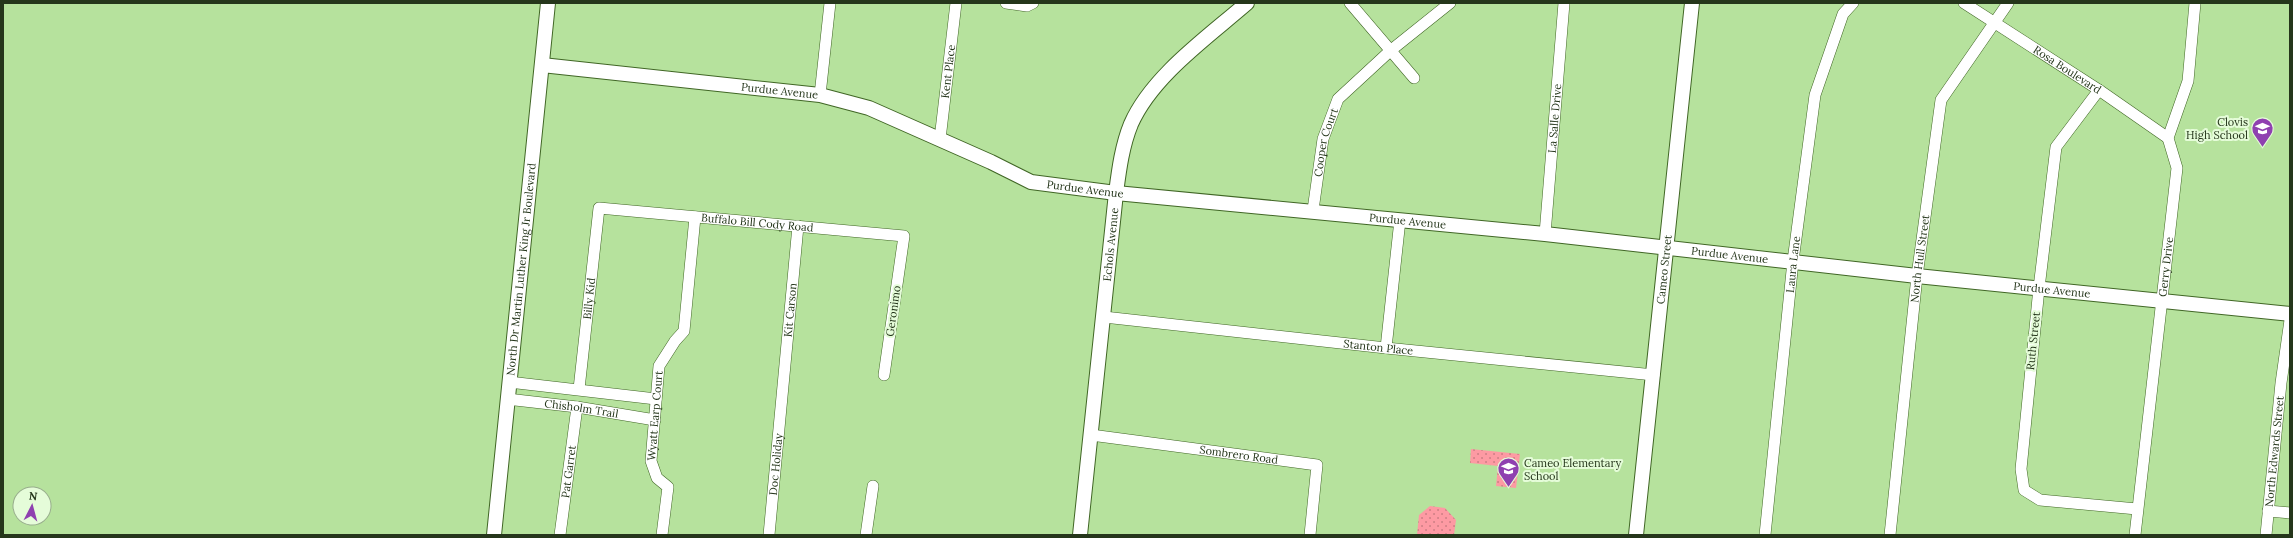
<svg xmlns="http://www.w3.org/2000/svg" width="2293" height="538" viewBox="0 0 2293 538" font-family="Lora,serif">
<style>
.park{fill:url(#park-dots)}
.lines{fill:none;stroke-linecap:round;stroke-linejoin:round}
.minor-casing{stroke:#406625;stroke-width:12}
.tertiary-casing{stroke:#406625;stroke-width:16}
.minor{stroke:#fff;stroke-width:11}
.tertiary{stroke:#fff;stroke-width:14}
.labels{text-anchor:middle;stroke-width:4;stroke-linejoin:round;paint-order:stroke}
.street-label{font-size:11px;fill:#25361b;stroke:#e5fcd9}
.poi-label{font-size:11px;fill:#25361b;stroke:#e5fcd9;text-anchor:end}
</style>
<defs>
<pattern id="park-dots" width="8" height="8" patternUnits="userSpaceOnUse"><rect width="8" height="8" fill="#fd9aa3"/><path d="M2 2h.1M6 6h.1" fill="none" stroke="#cd7e84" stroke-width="1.8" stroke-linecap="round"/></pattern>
</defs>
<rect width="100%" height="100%" fill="#b6e29d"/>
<g class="park">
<polygon points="1471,449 1520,454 1516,488 1496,486 1498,466 1470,463"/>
<polygon points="1430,506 1445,508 1456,520 1454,535 1417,535 1419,515"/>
</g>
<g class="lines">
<defs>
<g id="minor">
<polyline points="1006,3 1027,6 1033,3"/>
<polyline points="1350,3 1414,78"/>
<path id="s1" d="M1964 3 2099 90 2168 138"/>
<polyline points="2099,90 2056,147 2039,288 2021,469 2024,490 2040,500 2137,509"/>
<polyline points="820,95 830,3"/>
<path id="s2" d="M940 139 956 3"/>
<path id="s3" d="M1313 210 1323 139 1338 99 1390 51 1450 3"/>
<path id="s4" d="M1545 234 1564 3"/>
<path id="s5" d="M1104 317 1386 348 1654 375"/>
<polyline points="1386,348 1400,220"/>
<polyline points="509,382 656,399"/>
<path id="s6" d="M579 389 599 208 904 236 884 375"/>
<path id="s7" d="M507 399 577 407 655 420"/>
<path id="s8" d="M1091 435 1317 465 1310 535"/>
<polyline points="2268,511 2290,513"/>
<path id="s9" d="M560 535 577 407"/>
<path id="s10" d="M662 535 668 487 657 478 651 461 659 366 675 341 684 331 695 217"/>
<path id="s11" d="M769 535 798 226"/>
<polyline points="866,535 873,486"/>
<path id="s12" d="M1765 535 1793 261 1815 95 1843 14 1853 3"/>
<path id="s13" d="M1890 535 1917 276 1941 100 2008 3"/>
<path id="s14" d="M2135 535 2177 168 2168 138 2188 81 2195 3"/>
<path id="s15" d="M2266 535 2281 383 2290 320"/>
</g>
<g id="tertiary">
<path id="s16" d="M542 65 820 95 869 108 991 162 1031 182 1116 193 1545 234 1917 276 2290 314"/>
<path id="s17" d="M494 535 548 3"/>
<path id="s18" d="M1080 535 1116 193C1119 170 1122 146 1131 124 1152 76 1208 37 1247 3"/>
<path id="s19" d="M1636 535 1692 3"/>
</g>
</defs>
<use href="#minor" class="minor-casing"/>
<use href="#tertiary" class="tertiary-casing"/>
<use href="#minor" class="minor"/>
<use href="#tertiary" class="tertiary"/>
</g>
<defs>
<symbol id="school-pin" viewBox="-11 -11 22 30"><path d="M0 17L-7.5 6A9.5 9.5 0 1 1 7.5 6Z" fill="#8f40b0" stroke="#e5fcd9"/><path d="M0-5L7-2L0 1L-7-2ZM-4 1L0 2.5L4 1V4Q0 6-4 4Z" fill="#fff"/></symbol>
</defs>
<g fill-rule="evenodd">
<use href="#school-pin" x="2250" y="116" width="25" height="34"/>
<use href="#school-pin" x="1496" y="456" width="25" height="34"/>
</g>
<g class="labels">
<g class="street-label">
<text dy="4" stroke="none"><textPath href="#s1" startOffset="123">Rosa Boulevard</textPath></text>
<text dy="4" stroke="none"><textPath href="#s2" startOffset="68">Kent Place</textPath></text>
<text dy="4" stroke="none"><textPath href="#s16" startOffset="239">Purdue Avenue</textPath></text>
<text dy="4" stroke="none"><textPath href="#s4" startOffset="116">La Salle Drive</textPath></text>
<text dy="4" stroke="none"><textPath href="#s3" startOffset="69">Cooper Court</textPath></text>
<text dy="4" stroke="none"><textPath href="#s16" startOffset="563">Purdue Avenue</textPath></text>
<text dy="4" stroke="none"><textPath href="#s16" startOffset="887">Purdue Avenue</textPath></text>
<text dy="4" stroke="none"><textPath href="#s6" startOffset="341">Buffalo Bill Cody Road</textPath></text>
<text dy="4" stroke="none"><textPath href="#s18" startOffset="292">Echols Avenue</textPath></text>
<text dy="4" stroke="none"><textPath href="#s16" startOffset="1211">Purdue Avenue</textPath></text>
<text dy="4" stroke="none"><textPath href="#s13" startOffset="278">North Hull Street</textPath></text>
<text dy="4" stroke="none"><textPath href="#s12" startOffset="272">Laura Lane</textPath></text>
<text dy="4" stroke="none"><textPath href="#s14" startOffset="270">Gerry Drive</textPath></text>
<text dy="4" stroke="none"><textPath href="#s17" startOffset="267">North Dr Martin Luther King Jr Boulevard</textPath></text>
<text dy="4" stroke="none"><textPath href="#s19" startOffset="267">Cameo Street</textPath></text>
<text dy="4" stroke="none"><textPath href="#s16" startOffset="1535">Purdue Avenue</textPath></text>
<text dy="4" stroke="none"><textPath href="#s6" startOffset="91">Billy Kid</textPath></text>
<text dy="4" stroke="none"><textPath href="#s11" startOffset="226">Kit Carson</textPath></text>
<text transform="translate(893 311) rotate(-82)" y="4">Geronimo</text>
<text transform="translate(2033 341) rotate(-84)" y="4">Ruth Street</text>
<text dy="4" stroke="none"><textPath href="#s5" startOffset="276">Stanton Place</textPath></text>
<text dy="4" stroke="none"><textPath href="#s7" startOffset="75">Chisholm Trail</textPath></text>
<text dy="4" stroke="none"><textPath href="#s10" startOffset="126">Wyatt Earp Court</textPath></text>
<text dy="4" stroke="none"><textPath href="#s15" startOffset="84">North Edwards Street</textPath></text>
<text dy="4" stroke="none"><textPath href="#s8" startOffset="149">Sombrero Road</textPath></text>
<text dy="4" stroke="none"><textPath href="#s11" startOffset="71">Doc Holiday</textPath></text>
<text dy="4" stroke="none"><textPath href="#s9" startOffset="64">Pat Garret</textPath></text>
</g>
<g class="poi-label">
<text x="2248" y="126">Clovis<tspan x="2248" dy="13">High School</tspan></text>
<text x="1524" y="467" text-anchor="start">Cameo Elementary<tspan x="1524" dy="13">School</tspan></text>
</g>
</g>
<rect width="2293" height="538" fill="none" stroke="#25361b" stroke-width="8"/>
<g transform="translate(32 506) rotate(6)"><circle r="19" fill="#e5fcd9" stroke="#98ad8d"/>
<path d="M0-3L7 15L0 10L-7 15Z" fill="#8f40b0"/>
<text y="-6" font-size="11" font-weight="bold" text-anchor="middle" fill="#25361b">N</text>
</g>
</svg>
